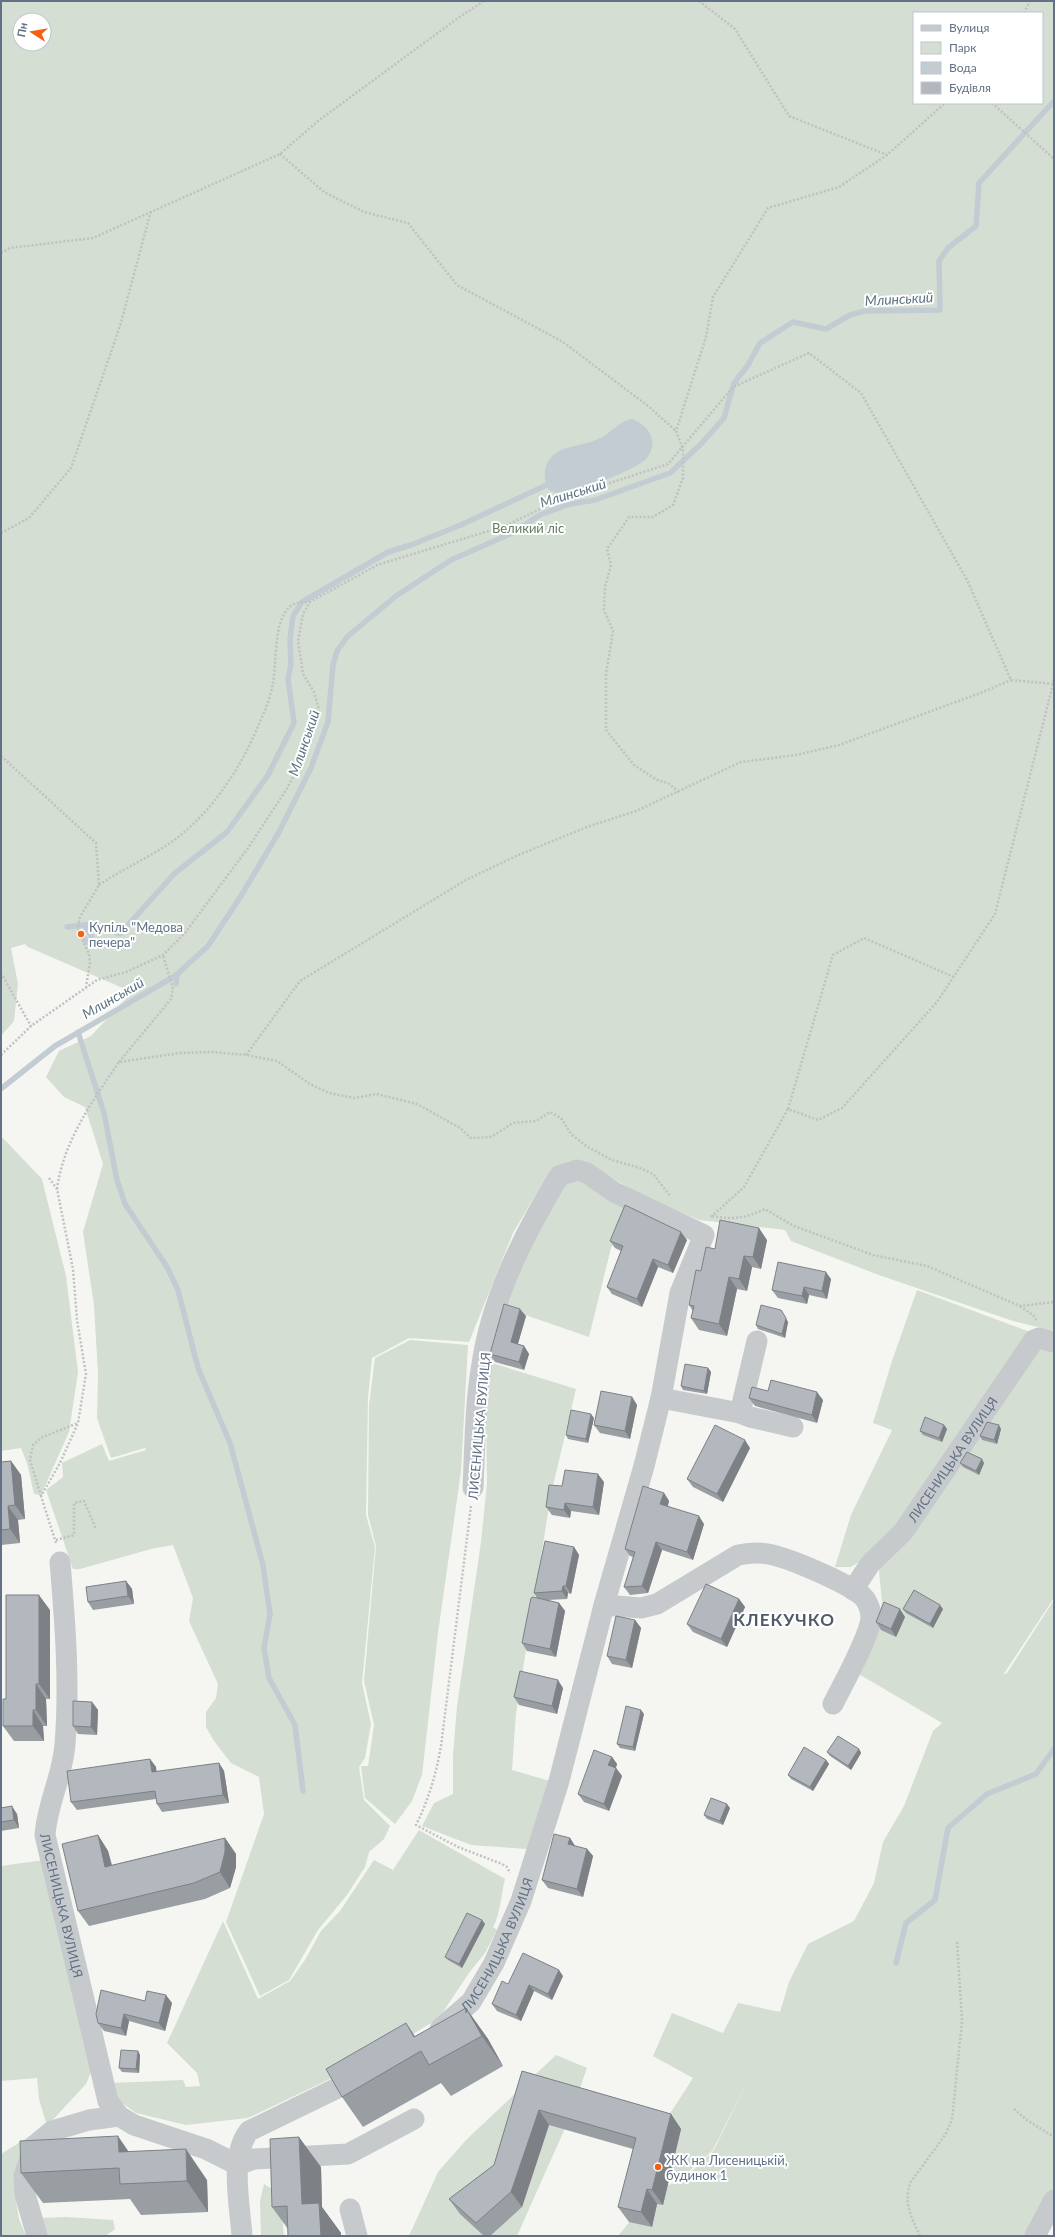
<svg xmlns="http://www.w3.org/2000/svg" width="1055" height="2237" viewBox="0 0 1055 2237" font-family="Lato,sans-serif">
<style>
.green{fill:#d5ded2;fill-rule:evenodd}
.water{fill:#c2ccd2}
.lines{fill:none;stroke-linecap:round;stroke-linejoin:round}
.stream{stroke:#c2ccd2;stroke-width:5.5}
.path{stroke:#c0c1c3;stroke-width:2.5;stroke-dasharray:2 2;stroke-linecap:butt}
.minor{stroke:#c7cacd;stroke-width:21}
.wall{fill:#999ea3}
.shaded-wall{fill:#7d8185}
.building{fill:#b2b8be;stroke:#7d8185}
.poi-dot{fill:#f36214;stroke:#fff;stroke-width:1.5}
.labels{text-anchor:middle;stroke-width:4;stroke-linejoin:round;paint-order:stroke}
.park-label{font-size:13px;fill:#637c61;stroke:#fff}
.poi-label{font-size:13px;fill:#627185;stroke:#fff;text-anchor:start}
.street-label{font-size:13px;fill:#627185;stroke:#fff}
.water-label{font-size:14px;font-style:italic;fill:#5d7483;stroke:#fff}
.district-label{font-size:17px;font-weight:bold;letter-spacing:1px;fill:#505b6a;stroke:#fff}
</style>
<rect width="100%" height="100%" fill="#f5f6f1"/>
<g class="green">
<path d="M1 1H1054V1331L1013 1321 876 1274 791 1241 785 1230 699 1220 647 1198 584 1162 570 1161 551 1169 513 1233 469 1342 409 1338 372 1358 368 1398 366 1515 375 1547 362 1683 371 1724 365 1758 359 1767 364 1800 390 1826 384 1839 369 1852 365 1867 347 1895 318 1930 289 1980 260 1996 226 1922 264 1814 259 1777 231 1763 214 1741 206 1727V1712L216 1698 218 1684 189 1621 193 1598 173 1545 151 1549 80 1569H73L46 1490 63 1477 62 1463 102 1444 109 1461 146 1450 145 1448 111 1458 97 1418 98 1374 94 1305 83 1232 103 1164 85 1107 64 1097 46 1077 59 1051 91 1036 132 992 28 947 25 944 11 948 18 984 14 1021 1 1036ZM914 13H1042V103H914ZM20 20H44V44H20Z"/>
<polygon points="1,1136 42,1179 66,1276 78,1372 69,1432 41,1495 34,1494 27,1463 21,1448 1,1451"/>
<polygon points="580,1177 631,1208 611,1248 589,1337 505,1308 521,1257 566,1179"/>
<polygon points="917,1290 1030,1332 909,1510 875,1552 851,1567 835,1567 851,1515 892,1430 873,1423 892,1361"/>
<polygon points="410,1340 468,1345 461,1471 438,1633 422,1775 412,1801 395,1824 365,1798 361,1766 368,1766 374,1725 364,1681 376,1546 368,1515 369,1405 375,1358"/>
<polygon points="1038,1345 1054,1345 1054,1598 1003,1675 1007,1673 1054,1600 1054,2187 1025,2236 618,2236 657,2188 682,2181 714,2150 748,2080 713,2150 680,2179 659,2173 669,2149 566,2126 517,2236 409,2236 438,2172 467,2139 556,2055 587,2068 580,2088 658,2132 693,2078 653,2056 672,2013 723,2033 738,2003 780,2012 789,1982 808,1944 854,1921 874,1883 883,1842 904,1806 933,1731 942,1723 857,1673 872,1642 882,1602 879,1571 882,1559"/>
<polygon points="492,1363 576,1389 551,1494 516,1713 512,1770 550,1781 527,1849 471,1845 422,1826 434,1803 453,1794 453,1755 457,1706 481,1542 487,1483 486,1420"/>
<path d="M419 1830 505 1879C501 1894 500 1916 493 1927L497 1930 485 1953 469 1973 439 2018 376 2057 248 2118 186 2125 136 2113 119 2101 112 2083 183 2080 186 2087 200 2086 197 2073 167 2043 223 1921 258 1999 290 1981 305 1960 321 1931 340 1911 374 1860 393 1870Z"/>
<polygon points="44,1860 91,2072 86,2084 47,2126 39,2099 37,2078 1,2081 1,1866"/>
<polygon points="46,2126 15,2194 19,2219 26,2236 1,2236 1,2154"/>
<polygon points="264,2184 280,2194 284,2236 261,2236 260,2201"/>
<polygon points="66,2217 113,2220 115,2229 107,2235 44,2236 39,2218"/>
</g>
<path class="water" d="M632 419C638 421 647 427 650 434 655 442 652 452 646 459 634 471 581 490 564 493 558 494 554 492 549 490 545 483 544 477 545 470 551 443 581 448 598 439 611 434 617 422 632 419Z"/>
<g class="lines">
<g class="stream">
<polyline points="67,927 94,924 120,934 174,874 227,832 268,775 294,723 288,678 291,665 290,639 293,616 302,602 388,552 411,545 463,524 553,482"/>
<polyline points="81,934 87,942 91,942 92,937 86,927 90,924"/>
<polyline points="176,984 177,974"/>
<polyline points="78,1032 104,1113 117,1180 125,1204 167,1267 178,1290 198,1368 230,1443 263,1565 270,1614 264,1648 269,1678 295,1725 303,1791"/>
<polyline points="2,1088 55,1046 175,976 208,946 241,896 279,832 311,768 328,722 333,665 337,651 347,637 396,596 451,560 510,534 540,515 570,504 595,500 670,473 701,444 724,418 734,383 748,365 760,343 793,322 826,329 850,315 865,311 940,310 939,261 948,248 976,226 979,183 1054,101"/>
<polyline points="896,1963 906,1923 935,1900 948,1828 987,1794 1036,1774 1054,1749"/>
</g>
<g class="path">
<polyline points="699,1 735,29 789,116 887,155"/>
<polyline points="1024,13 1030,1"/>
<polyline points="992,103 1054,159"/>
<polyline points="280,154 324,192 364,212 408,223 457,285 563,342 648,406 676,431"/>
<polyline points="1,253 10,248 93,238 280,154 318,121 458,18 484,1"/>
<polyline points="1,533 29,518 71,468 120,326 151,211"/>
<polyline points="1,756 96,843 99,885 80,917 78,926 79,932 89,954 90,963 86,987"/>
<polyline points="679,792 668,783 657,780 634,765 606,730 606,674 613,631 604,610 605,587 611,565 607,549 629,517 653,517 673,505 683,478 683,449 676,431 706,337 713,297 768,208 839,187 887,155 945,103"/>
<path d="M99 885C124 868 153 856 177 838 216 808 244 762 262 717 267 707 271 694 273 683 277 662 273 617 292 605 297 602 305 602 310 602"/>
<polyline points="1,973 31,1026"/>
<polyline points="1,1055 31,1026 97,980 126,972 163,955 185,933 248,848 286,790 306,754 319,710 314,692 303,674 298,641 303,614 310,602 377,565 505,526 561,499 668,464 733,387 809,353 861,393 967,580 1011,680 1053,684"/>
<polyline points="246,1055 300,981 466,880 516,856 587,827 636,811 741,762 796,755 839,745 983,692 1011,680"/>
<polyline points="119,1062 171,999 173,989 163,955"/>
<polyline points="788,1109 833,955 864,938 954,977"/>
<polyline points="49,1178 57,1189 73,1269 77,1320 86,1374 78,1423 60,1463 41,1496 56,1543"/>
<path d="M57 1189C63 1142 93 1100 119 1062L180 1053 212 1052 246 1055 277 1061 310 1084 329 1093 354 1098 377 1094 417 1104 460 1128 471 1138 491 1137 513 1123 536 1121 550 1112 561 1118 571 1134 586 1146 612 1160 640 1168 653 1174 671 1197"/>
<path d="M712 1216C735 1220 745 1218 765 1209L794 1226 873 1255 927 1266 1020 1306 1054 1302"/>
<polyline points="711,1217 744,1187 788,1109 818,1120 842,1108 937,1002 995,914 1053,684 1054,673"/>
<polyline points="1020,1306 1034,1316 1036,1320"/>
<polyline points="41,1496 30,1460 33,1445 43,1437 78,1423"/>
<path d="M471 1506 441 1746C436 1774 429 1799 416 1825L458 1847 502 1864 507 1867 510 1873"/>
<polyline points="56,1540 74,1535 74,1503 84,1501 96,1529"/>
<polyline points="1014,2109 1027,2120 1054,2137"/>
<path d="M920 2236C911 2217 904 2204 910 2183L945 2135 952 2120 962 2021 957 1941"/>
</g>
<g class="minor">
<polyline points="661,1398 740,1413 757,1341"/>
<polyline points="740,1413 750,1417 793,1427"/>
<path id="s1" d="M60 1562C65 1622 70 1684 65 1744 63 1775 47 1804 45 1835L108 2101 119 2116 134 2125 206 2149 238 2165"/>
<path id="s2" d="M853 1590 870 1564 903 1532 1034 1340 1039 1338 1054 1342"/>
<path d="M604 1605 641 1608 657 1604 738 1555C749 1553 758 1552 768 1554 790 1558 842 1581 860 1594 867 1599 871 1609 871 1618 869 1638 843 1684 833 1704"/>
<path id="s3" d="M440 2029 471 2002 494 1963 521 1901 559 1781 604 1605 644 1466 661 1398 680 1293 704 1235 614 1192 587 1173 577 1170 559 1176C525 1233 492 1296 482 1364 475 1404 475 1447 473 1488"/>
<polyline points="238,2165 254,2159 348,2154 414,2119"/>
<polyline points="350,2209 357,2236"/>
<polyline points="37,2236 25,2194 24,2176 34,2146 52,2131 89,2120 119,2116"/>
<path d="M242 2236C240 2205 229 2156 249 2131L362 2076"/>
<polyline points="1035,2236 1054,2200"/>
</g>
</g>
<g class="wall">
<polygon points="687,1240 673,1273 658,1267 642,1307 612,1294 607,1287 621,1251 615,1248 610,1241"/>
<polygon points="767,1240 761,1269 752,1267 747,1291 737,1289 727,1336 699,1330 691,1318 693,1311 689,1305 701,1271 715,1249"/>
<polygon points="831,1279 827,1299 809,1295 807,1304 778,1298 772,1290"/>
<polygon points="781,1310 788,1322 785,1338 758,1329 756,1325"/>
<polygon points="526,1316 518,1344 524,1346 529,1354 524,1370 495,1362 490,1354"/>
<polygon points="708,1368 711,1372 707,1394 683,1390 681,1386"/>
<polygon points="768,1391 823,1400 817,1423 755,1406 749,1398"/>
<polygon points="632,1397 637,1405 630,1439 600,1433 594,1425"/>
<polygon points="594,1418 588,1443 568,1439 566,1435"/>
<polygon points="944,1425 947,1429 942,1442 923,1435 920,1431"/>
<polygon points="1001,1429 997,1444 982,1440 980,1436"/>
<polygon points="750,1448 723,1502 693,1487 687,1479"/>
<polygon points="11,1461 21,1475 25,1519 18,1520 20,1543 1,1545 1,1462"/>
<polygon points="960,1463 984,1463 979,1475 963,1467"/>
<polygon points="604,1482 599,1515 571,1511 570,1518 552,1515 546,1507 562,1486"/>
<polygon points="664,1493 669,1501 668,1506 704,1524 693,1560 662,1550 648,1593 630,1595 624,1587 633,1557 630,1556 625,1549"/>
<polygon points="574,1547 579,1555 571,1594 568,1593 567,1599 548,1600 559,1603 565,1611 556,1657 527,1651 522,1643 537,1598 534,1593"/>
<polygon points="126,1581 132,1589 134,1604 93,1610 88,1602"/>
<polygon points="739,1599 745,1607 727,1647 693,1632 687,1624"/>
<polygon points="903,1609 943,1609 933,1628 906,1613"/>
<polygon points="50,1610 50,1699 46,1699 47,1726 43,1726 44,1741 14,1741 3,1726 6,1699"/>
<polygon points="905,1617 896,1637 881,1630 876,1622"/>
<polygon points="635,1620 641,1628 632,1668 612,1664 607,1656"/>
<polygon points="563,1688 557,1714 519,1705 514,1697"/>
<polygon points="92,1702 98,1710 97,1735 78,1734 73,1726"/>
<polygon points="644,1714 635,1751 620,1748 617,1744"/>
<polygon points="859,1749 861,1753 851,1770 830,1756 827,1752"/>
<polygon points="612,1757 617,1764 616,1768 622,1776 609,1811 584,1802 578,1794"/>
<polygon points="150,1759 156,1767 156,1772 219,1763 224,1771 229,1803 162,1812 157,1804 156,1799 77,1810 71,1802"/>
<polygon points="826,1760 829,1764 813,1791 791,1779 788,1775"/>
<polygon points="1,1808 17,1814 19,1828 1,1831"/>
<polygon points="730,1808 723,1825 707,1819 704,1815"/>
<polygon points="98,1835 108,1851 112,1865 225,1838 236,1854 236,1867 230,1888 205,1899 89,1926 78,1911"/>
<polygon points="570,1838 575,1846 587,1849 593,1856 583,1897 548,1888 542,1880"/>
<polygon points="482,1920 485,1924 462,1968 448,1960 445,1957"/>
<polygon points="563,1976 552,2000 534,1991 521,2021 497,2011 492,2004 508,1984"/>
<polygon points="145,2001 172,2003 165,2031 129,2021 126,2036 104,2031 98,2023"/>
<polygon points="466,2008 488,2039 503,2066 451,2096 441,2083 363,2127 342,2097 416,2037"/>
<polygon points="138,2051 140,2055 139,2073 122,2072 119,2068"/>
<polygon points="522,2071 671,2114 681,2129 663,2205 657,2204 652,2227 629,2222 618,2207 633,2149 549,2125 522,2207 490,2236 484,2236 460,2214 449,2199 494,2165"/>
<polygon points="129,2152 207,2180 208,2212 141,2215 130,2199 43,2203 21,2173"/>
<polygon points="321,2167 322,2207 341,2233 341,2236 288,2236 288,2229 272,2207"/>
</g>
<g class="shaded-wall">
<polygon points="759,1228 767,1240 761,1269 753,1257"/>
<polygon points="681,1232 687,1240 673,1273 668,1265"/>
<polygon points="744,1256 752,1267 747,1291 739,1279"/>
<polygon points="653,1259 658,1267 642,1307 637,1299"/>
<polygon points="826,1272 831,1279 827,1299 822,1291"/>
<polygon points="729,1277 737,1289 727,1336 719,1324"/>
<polygon points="804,1287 809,1295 807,1304 802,1296"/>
<polygon points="520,1309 526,1316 516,1350 511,1342"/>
<polygon points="781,1310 788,1322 785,1338 782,1334"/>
<polygon points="524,1346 529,1354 524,1370 519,1362"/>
<polygon points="708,1368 711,1372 707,1394 704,1391"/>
<polygon points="817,1392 823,1400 817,1423 812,1415"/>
<polygon points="632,1397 637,1405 630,1439 625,1431"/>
<polygon points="591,1414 594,1418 588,1443 586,1439"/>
<polygon points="944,1425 947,1429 942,1442 939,1438"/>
<polygon points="999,1425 1001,1429 997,1444 994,1440"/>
<polygon points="745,1440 750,1448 723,1502 717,1494"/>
<polygon points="982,1459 984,1463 979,1475 976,1471"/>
<polygon points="11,1461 21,1475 25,1519 15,1505"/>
<polygon points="598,1474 604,1482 599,1515 593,1507"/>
<polygon points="664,1493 669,1501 666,1512 660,1504"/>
<polygon points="565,1503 571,1511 570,1518 564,1510"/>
<polygon points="8,1506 18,1520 20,1543 10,1529"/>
<polygon points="699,1516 704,1524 693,1560 687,1552"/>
<polygon points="656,1542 662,1550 648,1593 642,1586"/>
<polygon points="574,1547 579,1555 571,1594 566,1586"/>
<polygon points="126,1581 132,1589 134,1604 128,1596"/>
<polygon points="563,1586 568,1593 567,1599 562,1591"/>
<polygon points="39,1595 50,1610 50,1699 39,1684"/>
<polygon points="739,1599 745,1607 727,1647 721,1639"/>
<polygon points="559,1603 565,1611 556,1657 550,1649"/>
<polygon points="940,1605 943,1609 933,1628 930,1624"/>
<polygon points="900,1609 905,1617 896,1637 891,1629"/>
<polygon points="635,1620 641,1628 632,1668 626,1660"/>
<polygon points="558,1680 563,1688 557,1714 552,1706"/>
<polygon points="36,1684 46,1699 47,1726 36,1710"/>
<polygon points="92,1702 98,1710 97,1735 91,1727"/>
<polygon points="33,1710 43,1726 44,1741 33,1726"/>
<polygon points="641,1710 644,1714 635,1751 633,1747"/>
<polygon points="859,1749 861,1753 851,1770 848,1766"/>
<polygon points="612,1757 617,1764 614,1773 608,1765"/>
<polygon points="150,1759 156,1767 158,1780 152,1772"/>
<polygon points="826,1760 829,1764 813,1791 810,1787"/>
<polygon points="219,1763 224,1771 229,1803 223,1795"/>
<polygon points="616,1768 622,1776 609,1811 604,1804"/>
<polygon points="727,1804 730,1808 723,1825 720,1821"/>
<polygon points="12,1806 17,1814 19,1828 14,1820"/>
<polygon points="98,1835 108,1851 116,1882 105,1867"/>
<polygon points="225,1838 236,1854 236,1867 230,1888 220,1872"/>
<polygon points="570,1838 575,1846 568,1844"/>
<polygon points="587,1849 593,1856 583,1897 577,1889"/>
<polygon points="482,1920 485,1924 462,1968 459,1964"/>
<polygon points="559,1970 563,1976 552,2000 548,1994"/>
<polygon points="529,1985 534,1991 521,2021 516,2015"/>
<polygon points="166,1995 172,2003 165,2031 159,2023"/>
<polygon points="466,2008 488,2039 503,2066 482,2036"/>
<polygon points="124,2014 129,2021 126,2036 121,2028"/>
<polygon points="406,2023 427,2054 414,2037"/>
<polygon points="138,2051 140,2055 139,2073 136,2069"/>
<polygon points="539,2110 549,2125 522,2207 511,2192"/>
<polygon points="671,2114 681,2129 663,2205 652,2190"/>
<polygon points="118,2136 139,2167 119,2152"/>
<polygon points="299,2137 321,2167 322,2207 341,2233 341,2236 321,2236 302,2204"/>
<polygon points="186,2149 207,2180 208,2212 187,2181"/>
<polygon points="647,2189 657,2204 652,2227 641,2212"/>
</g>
<g class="building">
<polygon points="625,1205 681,1232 668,1265 653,1259 637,1299 607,1287 623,1246 610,1241"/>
<polygon points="720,1220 759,1228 753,1257 744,1256 739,1279 729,1277 719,1324 691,1318 694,1306 689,1305 696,1270 701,1271 706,1247 715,1249"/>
<polygon points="778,1262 826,1272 822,1291 804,1287 802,1296 772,1290"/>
<polygon points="504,1304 520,1309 511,1342 524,1346 519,1362 490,1354"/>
<polygon points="761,1305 781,1310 786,1318 782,1334 756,1325"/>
<polygon points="685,1364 708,1368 704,1391 681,1386"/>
<polygon points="771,1380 817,1392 812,1415 749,1398 752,1387 768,1391"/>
<polygon points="601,1391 632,1397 625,1431 594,1425"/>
<polygon points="571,1410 591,1414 586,1439 566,1435"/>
<polygon points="925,1417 944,1425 939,1438 920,1431"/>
<polygon points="987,1422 999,1425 994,1440 980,1436"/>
<polygon points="715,1425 745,1440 717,1494 687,1479"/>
<polygon points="967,1452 982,1459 976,1471 960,1463"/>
<polygon points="11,1461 15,1505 8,1506 10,1529 1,1530 1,1462"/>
<polygon points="565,1470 598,1474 593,1507 565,1503 564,1510 546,1507 549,1485 562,1486"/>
<polygon points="643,1486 664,1493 660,1504 699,1516 687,1552 656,1542 642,1586 624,1587 635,1552 625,1549"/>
<polygon points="545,1541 574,1547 566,1586 563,1586 562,1591 534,1593"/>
<polygon points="126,1581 128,1596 88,1602 86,1587"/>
<polygon points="706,1584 739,1599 721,1639 687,1624"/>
<polygon points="914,1590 940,1605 930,1624 903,1609"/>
<polygon points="6,1595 39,1595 39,1684 36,1684 36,1710 33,1710 33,1726 3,1726 3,1699 6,1699"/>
<polygon points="533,1597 559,1603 550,1649 522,1643 531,1598"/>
<polygon points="884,1602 900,1609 891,1629 876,1622"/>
<polygon points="616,1616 635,1620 626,1660 607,1656"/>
<polygon points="520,1671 558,1680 552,1706 514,1697"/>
<polygon points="73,1701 92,1702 91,1727 73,1726"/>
<polygon points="626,1706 641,1710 633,1747 617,1744"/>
<polygon points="838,1736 859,1749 848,1766 827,1752"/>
<polygon points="804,1747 826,1760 810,1787 788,1775"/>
<polygon points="594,1750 612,1757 608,1765 616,1768 604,1804 578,1794"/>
<polygon points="150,1759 152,1772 219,1763 223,1795 157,1804 155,1791 71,1802 67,1771"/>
<polygon points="711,1798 727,1804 720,1821 704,1815"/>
<polygon points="12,1806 14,1820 1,1822 1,1808"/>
<polygon points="554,1834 570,1838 568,1844 587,1849 577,1889 542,1880"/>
<polygon points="98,1835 105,1867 225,1838 225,1852 220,1872 194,1883 78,1911 62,1844"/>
<polygon points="467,1913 482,1920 459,1964 445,1957"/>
<polygon points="523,1953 559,1970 548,1994 529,1985 516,2015 492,2004 502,1981 508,1984"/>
<polygon points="101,1990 145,2001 147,1991 166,1995 159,2023 124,2014 121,2028 98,2023 96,2014"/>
<polygon points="466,2008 482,2036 429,2065 421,2051 342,2097 326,2069 406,2023 414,2037"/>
<polygon points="121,2050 138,2051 136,2069 119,2068"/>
<polygon points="522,2071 671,2114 652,2190 647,2189 641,2212 618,2207 636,2138 539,2110 511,2192 476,2223 449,2199 494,2165"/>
<polygon points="118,2136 119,2152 186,2149 187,2181 120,2184 119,2168 21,2173 20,2141"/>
<polygon points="299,2137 302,2204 319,2203 321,2236 288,2236 287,2206 272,2207 270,2139"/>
</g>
<g class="poi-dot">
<circle cx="81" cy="934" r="4"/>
<circle cx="658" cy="2167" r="4"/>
</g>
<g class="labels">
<g class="park-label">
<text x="528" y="533">Великий ліс</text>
</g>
<g class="poi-label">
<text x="89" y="932">Купіль "Медова<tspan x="89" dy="15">печера"</tspan></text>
<text x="666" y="2165">ЖК на Лисеницькій,<tspan x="666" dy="15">будинок 1</tspan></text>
</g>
<g class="street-label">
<text transform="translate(479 1426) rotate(-85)" y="5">ЛИСЕНИЦЬКА ВУЛИЦЯ</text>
<text dy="5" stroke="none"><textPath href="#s2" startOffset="165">ЛИСЕНИЦЬКА ВУЛИЦЯ</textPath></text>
<text dy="5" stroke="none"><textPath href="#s1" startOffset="348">ЛИСЕНИЦЬКА ВУЛИЦЯ</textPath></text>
<text dy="5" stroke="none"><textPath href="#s3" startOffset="104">ЛИСЕНИЦЬКА ВУЛИЦЯ</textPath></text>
</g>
<g class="water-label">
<text transform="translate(899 299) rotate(-3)" y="5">Млинський</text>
<text transform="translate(573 493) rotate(-17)" y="5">Млинський</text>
<text transform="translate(304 743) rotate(-71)" y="5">Млинський</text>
<text transform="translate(113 998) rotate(-30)" y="5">Млинський</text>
</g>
<g class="district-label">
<text x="784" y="1626">КЛЕКУЧКО</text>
</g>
</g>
<rect width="1055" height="2237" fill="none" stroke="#627185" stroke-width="4"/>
<rect x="913" y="12" width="130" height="92" fill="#ffffff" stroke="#c0c6ce"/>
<rect x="921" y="25" width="20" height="6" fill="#c7cacd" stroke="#c0c6ce"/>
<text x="949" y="32" font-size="12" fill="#627185">Вулиця</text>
<rect x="921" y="42" width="20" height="12" fill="#d5ded2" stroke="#c0c6ce"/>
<text x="949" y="52" font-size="12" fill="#627185">Парк</text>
<rect x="921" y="62" width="20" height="12" fill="#c2ccd2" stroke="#c0c6ce"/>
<text x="949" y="72" font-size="12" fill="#627185">Вода</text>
<rect x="921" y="82" width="20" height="12" fill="#b2b8be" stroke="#c0c6ce"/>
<text x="949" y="92" font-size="12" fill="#627185">Будівля</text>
<g transform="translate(32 32) rotate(282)"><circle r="19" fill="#ffffff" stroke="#c0c6ce"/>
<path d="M0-3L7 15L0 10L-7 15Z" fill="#f36214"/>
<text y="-6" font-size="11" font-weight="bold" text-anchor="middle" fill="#627185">Пн</text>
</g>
</svg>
